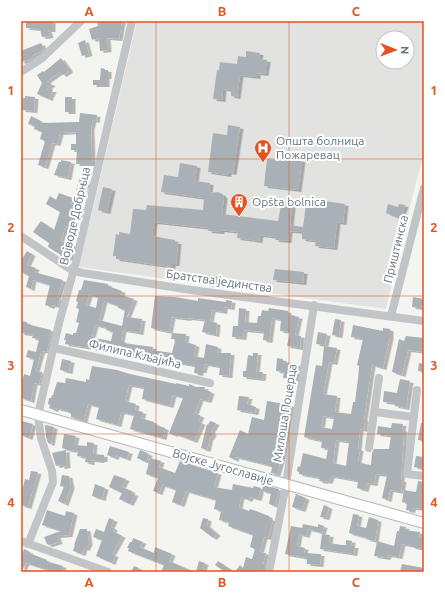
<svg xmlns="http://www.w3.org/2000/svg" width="445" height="593" viewBox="0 0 445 593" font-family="Ubuntu,sans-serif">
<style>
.built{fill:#e2e3e1;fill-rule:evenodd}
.building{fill:#aab1b6;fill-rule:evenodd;filter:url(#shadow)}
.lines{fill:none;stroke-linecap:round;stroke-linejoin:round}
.major-casing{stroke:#b4b8bc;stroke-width:12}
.minor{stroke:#c1c5c8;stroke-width:8}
.major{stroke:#fff;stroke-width:10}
.grid{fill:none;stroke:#e45220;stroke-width:1;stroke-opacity:0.55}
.labels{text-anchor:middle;stroke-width:4;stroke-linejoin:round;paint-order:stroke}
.poi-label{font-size:12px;fill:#637381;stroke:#fff;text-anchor:start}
.street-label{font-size:12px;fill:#637381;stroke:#fff}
.neatline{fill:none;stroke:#e45220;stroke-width:1.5}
.grid-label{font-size:13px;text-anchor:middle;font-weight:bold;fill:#e45220}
</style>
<defs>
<filter id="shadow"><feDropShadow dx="3.5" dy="2" stdDeviation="0" flood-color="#0004"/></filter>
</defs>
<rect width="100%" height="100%" fill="#f4f4f0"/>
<path class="built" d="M137 21H424V154L413 194 386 309 79 267ZM383 38H407V62H383Z"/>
<g class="building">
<polygon points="28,21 52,21 52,30 48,30 50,36 42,37 40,29 26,28 26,22"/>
<polygon points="97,21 122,21 119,39 107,38 108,50 100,51 99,38 92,40 89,29 98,26"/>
<polygon points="85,40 89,54 82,56 78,43"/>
<polygon points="41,43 44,49 40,52 33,55 34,57 29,60 21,62 21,51"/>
<polygon points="246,51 260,53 259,59 267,60 265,74 257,73 257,77 240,75 237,97 231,96 231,90 223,89 222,100 213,99 217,70 219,70 220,62 237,64 238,56 246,57"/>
<polygon points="61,58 69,69 69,71 63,75 60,72 46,82 52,84 46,90 53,90 49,99 37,94 42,83 37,75 43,71 44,72"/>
<polygon points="101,68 105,69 105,70 108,70 108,77 106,77 106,85 93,85 93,80 100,80"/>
<polygon points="25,96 35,97 34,111 22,110 23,98 25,98"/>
<rect x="65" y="97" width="7" height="15"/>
<polygon points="80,113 97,115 96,121 93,120 91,128 92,164 76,164 77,150 71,150 71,144 76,144 76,132 60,133 57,144 52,143 45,167 38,165 45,141 40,139 42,132 34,129 35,126 28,124 31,116 41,121 40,123 79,122"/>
<polygon points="228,125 240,127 233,173 228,172 228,175 208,172 213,133 227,135"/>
<polygon points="285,158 302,160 298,190 264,186 267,159 285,161"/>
<polygon points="61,160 71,162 68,178 54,175 59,162 61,162"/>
<polygon points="180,163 197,166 195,181 210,183 209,193 218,192 222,194 224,197 222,214 278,221 281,205 283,202 287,202 290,203 292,207 290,225 303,227 306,204 310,204 311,199 345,204 343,223 337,222 334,248 315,246 316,241 302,239 302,232 289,231 288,241 275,240 276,237 260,235 259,241 237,238 238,232 221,230 221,232 208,231 209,228 154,222 152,236 175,240 175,242 178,242 176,264 172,264 172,267 116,259 116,256 113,256 116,234 119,235 119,232 130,234 133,209 146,210 147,205 203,210 204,198 161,192 164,175 178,177"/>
<polygon points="80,177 86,179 85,182 87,183 82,193 76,191"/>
<polygon points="103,187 112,189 107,212 98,210"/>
<polygon points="59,193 73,198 71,204 80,207 78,216 73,215 69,227 66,226 60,241 74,245 70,259 60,256 61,255 48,247 49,243 33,232 41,221 54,230 60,212 46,204 50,196 56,200"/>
<polygon points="388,204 398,207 399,204 405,205 402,213 406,214 404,220 386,213"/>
<polygon points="27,251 32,254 27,265 36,268 34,272 63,280 57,298 60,298 58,306 52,305 51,307 45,305 50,285 33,280 31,289 26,287 29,276 21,272 21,261"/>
<polygon points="275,269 304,272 303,283 273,280"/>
<polygon points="207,275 218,277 216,285 206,284"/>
<path d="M84 280 108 284V286L122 291 121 295 134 299 127 317 142 319 140 333 123 330 121 340 123 341V343L153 347 152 350 172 353 175 341 174 339H171L172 333 186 334 185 342 196 345 194 356 204 358 206 344 218 347 217 353H231L229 376 219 375 220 367 205 364 203 371H200V374L194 373 195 366 165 360V363L149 361 109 351 65 344 66 340H64L66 333 73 335V333H76L79 323 76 322 79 309 76 308 78 302 76 301 79 290H81ZM89 295 98 297 96 308 86 305ZM104 301 118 306V308L125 310 122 326 99 320ZM95 325 107 328 106 330 113 332 111 341 93 338 92 336Z"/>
<polygon points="155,296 175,297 198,301 198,298 226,302 226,300 232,301 231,308 224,307 224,312 212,310 210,321 217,323 216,335 202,332 205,320 188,318 188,319 172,317 169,332 151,328"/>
<polygon points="413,297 424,299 424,305 422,304 421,308 412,307"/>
<polygon points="239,308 246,309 245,322 257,323 258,316 261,316 262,310 268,311 269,308 288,311 288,314 299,317 295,335 301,336 300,348 287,346 290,332 280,331 281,320 272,318 269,341 263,340 264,332 244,330 243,338 232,337 233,326 238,326"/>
<polygon points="335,319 341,320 339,336 332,335"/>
<polygon points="21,321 27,322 27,324 51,330 47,352 43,351 41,352 36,371 42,372 39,384 34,383 31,401 21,398 21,385 24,374 30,376 34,359 26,357 28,350 36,352 39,339 32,338 33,335 21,333"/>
<path d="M353 325 383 331V328L390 329V337L383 368 372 365 364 419H365L364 430 360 429 358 449H360L358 461H360V463L371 465 372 453 374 449H389L391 436 377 434 378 426 391 428 392 423 403 424 402 429 404 430 401 480H403L401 492 390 490 388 500 382 498 387 475 376 474 374 484 367 483 365 490 357 488 358 481 331 476 329 482 325 481V482L319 481 320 478 299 474V472L297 471 298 466 300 467 303 453 326 459 328 449 321 448 322 441 304 437 314 376 316 365 322 366 324 346 337 348 334 363 329 362 323 394 337 396 335 412 351 414 353 402H355L358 379 359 366 357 365 363 339 351 337ZM323 416 334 418 332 429 321 427ZM336 440 349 442 346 466 333 463Z"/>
<polygon points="318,332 327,334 325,345 316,344"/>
<polygon points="406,336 424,338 424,352 408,350 402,375 392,372 399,339 404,341"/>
<polygon points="253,353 258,353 256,372 263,372 262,379 243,377 243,371 246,371 248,355 253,356"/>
<polygon points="277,358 283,359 283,362 298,364 296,380 283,378 284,372 276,371"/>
<polygon points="62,359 71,361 69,372 60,370"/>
<polygon points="419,363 424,364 424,372 418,371"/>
<polygon points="92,366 117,370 130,374 176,384 176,383 189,386 189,384 196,387 205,387 204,389 211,392 208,401 200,399 195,413 201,416 198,421 202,423 194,441 175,434 174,435 169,433 183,398 173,395 170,406 142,399 144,388 129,385 125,401 136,404 135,410 143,412 141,418 154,422 154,424 165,428 163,438 130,429 134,415 121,412 118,425 96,419 99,407 88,404 84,421 71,417 71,414 67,411 55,408 55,410 49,408 50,405 48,404 49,398 51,398 52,395 53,395 57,382 65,383 66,378 86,382 86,379 89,380"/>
<polygon points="400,379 410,381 406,408 395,406 395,403 383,402 384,391 397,393"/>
<polygon points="239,396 249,397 247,404 256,407 255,413 237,410"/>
<polygon points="267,401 291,405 284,450 277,474 271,473 272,467 271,466 236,457 235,460 229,457 240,430 248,434 252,417 264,420"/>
<polygon points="22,421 33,424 29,438 21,435"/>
<polygon points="210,421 216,423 211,432 213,433 211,438 210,437 207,450 201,448 207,424 208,425"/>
<polygon points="421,423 424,423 424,441 418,440"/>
<polygon points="46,425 54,427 51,444 48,443 46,437 45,426"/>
<polygon points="64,434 76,436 74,445 87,446 87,442 94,443 93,454 104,455 104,460 101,460 101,461 91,460 91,463 85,462 86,457 77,456 78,451 68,450 62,448"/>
<polygon points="110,446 129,452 127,459 116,455 115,458 107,455"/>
<polygon points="66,450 67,466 61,467 61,465 56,466 52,453"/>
<polygon points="140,450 149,454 146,462 137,458"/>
<polygon points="416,456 424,457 424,469 414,467"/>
<polygon points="150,458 161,461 159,467 175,473 180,461 218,473 214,487 232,490 233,484 253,488 254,486 261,488 258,499 250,497 249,500 241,497 239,507 249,511 250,509 256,511 269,516 269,518 273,520 268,538 264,537 260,552 266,553 263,564 264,564 264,572 235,572 240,565 243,568 246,557 252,559 255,549 250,547 253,535 228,526 229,522 219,520 221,511 214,509 216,500 186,491 181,505 172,502 176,490 162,485 159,493 153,491 158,478 146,474"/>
<polygon points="31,471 38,472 28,507 21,505 21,497 23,491 22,491 25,479 29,480"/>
<polygon points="62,475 69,476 71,487 65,504 58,501 64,487 60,486"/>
<polygon points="114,475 126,479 122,487 132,491 131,493 135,494 130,504 119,499 122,493 109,487"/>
<polygon points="418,481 424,482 424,504 423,504 422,509 412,508 412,511 406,510 407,503 402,502 404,490 416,492"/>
<polygon points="95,484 105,488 102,499 92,496"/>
<polygon points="263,485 279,489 275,506 269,504 271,493 262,491"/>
<polygon points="296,494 306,498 302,510 292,507"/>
<polygon points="324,505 329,507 326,518 320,517"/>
<polygon points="47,510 65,516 66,511 74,513 69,535 57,536 59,542 49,545 47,544 44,537 61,531 42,525"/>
<polygon points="353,514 359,515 357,526 366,528 369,517 378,520 375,541 366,539 367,538 349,533"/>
<polygon points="109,518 114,520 111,527 114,528 113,531 122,536 112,554 115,555 112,563 96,556 102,540 93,537 96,529 104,532"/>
<polygon points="203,518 208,519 207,525 217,534 213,538 200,528"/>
<polygon points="303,524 318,527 318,524 324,526 322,533 308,529 306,536 299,534 297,546 305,548 304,553 321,554 320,565 307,564 307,558 285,554 291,526 302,528"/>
<polygon points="400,526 406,527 405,530 420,532 419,537 423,537 422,549 412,547 412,546 402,544 399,557 388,555 387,558 374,556 377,541 394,546 397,531 399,531"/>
<polygon points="80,529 87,529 89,543 86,549 84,548 82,554 73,551 75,545 74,545"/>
<polygon points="322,534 330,535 329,543 342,545 346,545 346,540 352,541 351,546 355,546 354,554 320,549"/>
<polygon points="133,538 143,542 140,547 154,553 155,547 172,554 169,561 195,572 161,572 164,565 128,551 129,548 127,548 130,542 132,542"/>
<polygon points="24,549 30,552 29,553 47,560 46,561 63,566 61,572 54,572 26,563 21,572 21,557"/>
<polygon points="199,561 205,563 202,572 196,572"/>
<polygon points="218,561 234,572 225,572 215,565"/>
<polygon points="402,564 424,568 424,572 400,572"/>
<polygon points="134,566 139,568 137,572 131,572"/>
</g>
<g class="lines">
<defs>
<polyline id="major" points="21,410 424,523"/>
</defs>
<use href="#major" class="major-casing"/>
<g class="minor">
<polyline points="21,72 41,59 81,21"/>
<polyline points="21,236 67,267 74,271 83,273 191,290 424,321"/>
<polyline points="391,316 424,188"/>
<polyline points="54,348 210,383"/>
<polyline points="417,390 407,474 424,476"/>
<polyline points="375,412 413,417"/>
<polyline points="369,448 379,378"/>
<polyline points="21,541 108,572"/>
<polyline points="28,544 53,482 52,471 41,438 38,415 59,323 76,262 132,21"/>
<polyline points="269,572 286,484 314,305"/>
</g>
<use href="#major" class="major"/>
</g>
<path class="grid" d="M156 21V572M289 21V572M21 159H424M21 296H424M21 434H424"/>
<defs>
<symbol id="hospital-pin" viewBox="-11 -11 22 30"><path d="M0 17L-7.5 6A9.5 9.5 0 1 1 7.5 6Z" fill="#e45220" stroke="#fff"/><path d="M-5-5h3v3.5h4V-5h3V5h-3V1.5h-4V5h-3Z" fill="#fff"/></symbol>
<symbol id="building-pin" viewBox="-11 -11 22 30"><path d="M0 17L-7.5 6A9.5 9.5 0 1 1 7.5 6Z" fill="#e45220" stroke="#fff"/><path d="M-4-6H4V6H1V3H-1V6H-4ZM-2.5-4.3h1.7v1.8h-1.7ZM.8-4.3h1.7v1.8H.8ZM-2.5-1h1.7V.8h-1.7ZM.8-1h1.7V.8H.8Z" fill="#fff"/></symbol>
</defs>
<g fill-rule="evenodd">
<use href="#hospital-pin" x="253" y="138" width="20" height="27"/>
<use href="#building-pin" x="229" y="192" width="20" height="27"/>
</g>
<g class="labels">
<g class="poi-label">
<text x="276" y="145">Општа болница<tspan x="276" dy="14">Пожаревац</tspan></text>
<text x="252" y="206">Opšta bolnica</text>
</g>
<g class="street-label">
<text transform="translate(75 216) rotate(-77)" y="4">Војводе Добрњца</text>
<text transform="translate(396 249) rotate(-76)" y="4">Приштинска</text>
<text transform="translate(219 281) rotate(8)" y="4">Братства јединства</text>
<text transform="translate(135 354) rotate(13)" y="4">Филипа Кљајића</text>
<text transform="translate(285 413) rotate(-81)" y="4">Милоша Поцерца</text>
<text transform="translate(223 467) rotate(16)" y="4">Војске Југославије</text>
</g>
</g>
<rect width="445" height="593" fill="none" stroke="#ffffff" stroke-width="44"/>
<g transform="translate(395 50) rotate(91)"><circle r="19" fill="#ffffff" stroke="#c1c7cd"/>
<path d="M0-3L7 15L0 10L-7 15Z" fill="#e45220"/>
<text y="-6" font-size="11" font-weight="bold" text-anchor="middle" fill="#637381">N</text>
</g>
<rect x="22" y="22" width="401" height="549" class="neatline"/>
<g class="grid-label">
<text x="89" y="16">A</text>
<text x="222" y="16">B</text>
<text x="356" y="16">C</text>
<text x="11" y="95">1</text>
<text x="434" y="95">1</text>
<text x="11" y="232">2</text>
<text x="434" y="232">2</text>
<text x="11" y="370">3</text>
<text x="434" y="370">3</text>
<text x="11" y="507">4</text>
<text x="434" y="507">4</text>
<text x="89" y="587">A</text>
<text x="222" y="587">B</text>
<text x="356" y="587">C</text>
</g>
</svg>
